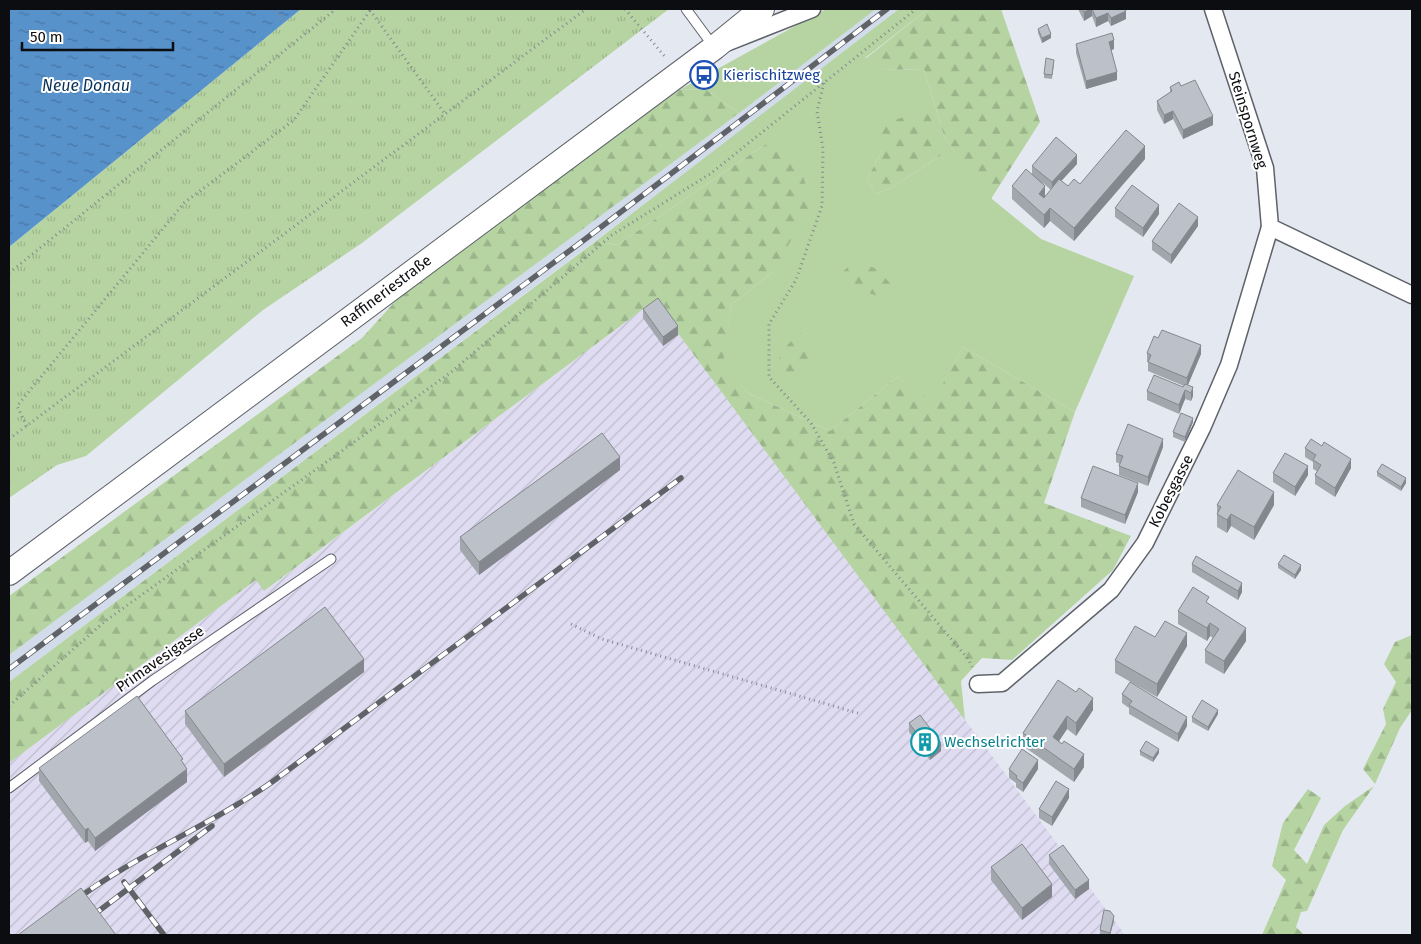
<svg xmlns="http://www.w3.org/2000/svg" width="1421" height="944" viewBox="0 0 1421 944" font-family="'Fira Sans',sans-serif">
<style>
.built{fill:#d2dbe9}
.industrial{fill:url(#industrial-furrows)}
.grass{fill:#b6d4a2;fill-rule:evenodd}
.forest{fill:url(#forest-firs)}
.park{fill:url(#park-tufts)}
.water{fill:url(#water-ripples)}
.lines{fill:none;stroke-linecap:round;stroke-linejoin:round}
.lane-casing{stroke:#5e6269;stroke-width:11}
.street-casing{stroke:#5e6269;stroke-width:19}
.secondary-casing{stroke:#5e6269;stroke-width:26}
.path{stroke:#84888e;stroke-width:3;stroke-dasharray:1 4;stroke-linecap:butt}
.lane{stroke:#fff;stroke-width:9}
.street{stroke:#fff;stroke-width:16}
.secondary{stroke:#fff;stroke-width:24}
.rail-casing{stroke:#5f6267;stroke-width:5.5}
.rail{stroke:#fff;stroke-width:4;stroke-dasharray:11;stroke-linecap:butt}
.wall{fill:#a2a6ad;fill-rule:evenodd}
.shaded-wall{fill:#84878d}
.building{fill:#bcc1c9;stroke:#84878d}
.labels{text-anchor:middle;stroke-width:4;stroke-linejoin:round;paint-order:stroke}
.transit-label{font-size:15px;fill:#164399;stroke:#fff;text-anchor:start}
.street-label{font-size:15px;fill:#0c0d10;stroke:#fff}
.culture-label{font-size:15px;fill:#0d838f;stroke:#fff;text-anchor:start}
.water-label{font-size:16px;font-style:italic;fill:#053157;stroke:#fff}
</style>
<defs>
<pattern id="industrial-furrows" width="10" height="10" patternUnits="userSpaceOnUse" patternTransform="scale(1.25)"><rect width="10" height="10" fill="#dfdcf2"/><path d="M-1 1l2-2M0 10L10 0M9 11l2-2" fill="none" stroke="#bebcce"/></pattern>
<pattern id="forest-firs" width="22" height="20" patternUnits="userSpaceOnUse" patternTransform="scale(1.25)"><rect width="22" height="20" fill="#b6d4a2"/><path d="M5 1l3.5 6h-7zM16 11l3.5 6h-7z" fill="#9bb58a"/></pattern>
<pattern id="park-tufts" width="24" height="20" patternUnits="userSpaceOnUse" patternTransform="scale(1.25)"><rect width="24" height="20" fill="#b6d4a2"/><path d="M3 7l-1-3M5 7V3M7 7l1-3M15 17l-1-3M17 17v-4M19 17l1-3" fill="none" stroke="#9bb58a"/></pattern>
<pattern id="water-ripples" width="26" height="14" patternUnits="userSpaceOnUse" patternTransform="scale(1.25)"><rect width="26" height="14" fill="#5892cb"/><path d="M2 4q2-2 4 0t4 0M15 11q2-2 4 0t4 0" fill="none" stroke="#4776a3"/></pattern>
</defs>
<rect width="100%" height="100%" fill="#e4e9f1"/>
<polygon class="built" points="876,9 899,9 741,131 9,682 9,655"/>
<polygon class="industrial" points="654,301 1125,935 9,935 9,763 256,580 265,591"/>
<g class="grass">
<polygon points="826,9 876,9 739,113 705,89 679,90"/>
<path d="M899 9H928L865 58 884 70 924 69 945 139 992 199 1041 239 1134 276 1075 412 963 347 933 403 897 377 830 431 748 393 722 364 731 305 774 271 766 144 617 245 596 241ZM882 151 940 156 891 188 876 194 867 179Z"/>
</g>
<g class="forest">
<polygon points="928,9 1001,9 1040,122 991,199 945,139 924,69 884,70 865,59"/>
<polygon points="705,89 739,113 9,655 9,596 362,338 400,296 679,90"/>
<polygon points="929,113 937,131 940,156 891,188 876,194 867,179 882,151 882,124 910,115"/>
<polygon points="766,144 798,158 811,204 774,271 731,305 723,364 748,393 830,431 897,377 933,402 963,347 1075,412 1044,503 1131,536 1113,570 1012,660 982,658 961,681 965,720 654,301 264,591 256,580 9,763 9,682 596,241 617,245"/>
<polygon points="853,261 875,268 890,283 886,290 878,296 858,290 839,276"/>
<path d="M800 333 813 342C806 365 807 378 779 377 773 358 786 345 800 333Z"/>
<polygon points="1412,635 1412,710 1400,728 1375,784 1363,769 1386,724 1383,709 1396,682 1384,664 1395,642"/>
<polygon points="1374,786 1343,830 1307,911 1301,912 1296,927 1304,935 1262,935 1286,880 1272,866 1283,823 1308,789 1321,798 1294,850 1307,864 1324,825 1345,806"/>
</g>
<polygon class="park" points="301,9 669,9 362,243 263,310 86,456 57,465 9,498 9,247"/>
<polygon class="water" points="9,9 301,9 9,247"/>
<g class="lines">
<defs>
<g id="lane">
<polyline points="686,9 714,47"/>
<polyline points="9,788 152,681 331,559"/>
</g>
<g id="street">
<polyline points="1213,9 1265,168 1270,227 1412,295"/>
<polyline points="726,43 812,9"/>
<polyline points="978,684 1002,683 1111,590 1145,543 1202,428 1229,365 1270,227"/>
</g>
<polyline id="secondary" points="9,573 715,47 762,9"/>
</defs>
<use href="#lane" class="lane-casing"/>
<use href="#street" class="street-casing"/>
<use href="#secondary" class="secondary-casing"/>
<g class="path">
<polyline points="625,9 666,58"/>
<polyline points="370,10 445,114"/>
<polyline points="276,11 284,23"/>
<polyline points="824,83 817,111 823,149 822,206 796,280 769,324 769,377 811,423 834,463 854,524 969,660 972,667"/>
<polyline points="9,273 336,9"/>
<polyline points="27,426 17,406 184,203 294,120 371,9"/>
<polyline points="9,439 586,9"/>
<polyline points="571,624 602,639 861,714"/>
<polyline points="9,706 104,622 450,373 612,235 710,174 916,9"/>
</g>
<use href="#lane" class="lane"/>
<use href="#street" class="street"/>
<use href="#secondary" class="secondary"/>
<defs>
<g id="rail">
<polyline points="9,669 588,237 887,9"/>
<polyline points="124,882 164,935"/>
<path d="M73 902C135 855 208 827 272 782L681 478"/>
<polyline points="92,916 212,826"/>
</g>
</defs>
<use href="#rail" class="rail-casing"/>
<use href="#rail" class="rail"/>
</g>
<g class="wall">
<polygon points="1078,9 1125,9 1126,19 1111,26 1108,21 1096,27 1092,16 1084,21"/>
<polygon points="1038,29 1051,38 1042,43 1038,33"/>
<polygon points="1076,44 1114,49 1111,50 1117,80 1086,89 1076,53"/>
<polygon points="1054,64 1052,79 1044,78 1044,74"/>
<polygon points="1181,86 1213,125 1183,139 1173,119 1164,124 1157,110 1157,101 1170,92 1170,87"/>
<path d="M1145 159 1074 241 1050 221 1044 228 1012 199V186L1032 173V166L1077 164 1061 181 1068 186 1080 184ZM1043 183 1051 190 1045 196Z"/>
<polygon points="1115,208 1159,214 1143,237 1115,217"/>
<polygon points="1198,226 1171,264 1152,250 1152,241"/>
<polygon points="643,309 678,335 663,346 643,318"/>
<polygon points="1147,353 1201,354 1188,385 1193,396 1191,401 1185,399 1179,414 1147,400 1147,391 1183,387 1184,386 1148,371 1148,362 1147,362"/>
<polygon points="1193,422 1185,442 1173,437 1173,432"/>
<polygon points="1163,447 1148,486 1119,475 1119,466 1120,464 1116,462 1116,454"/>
<polygon points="1305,448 1351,468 1335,497 1315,484 1315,475 1317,471 1313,469 1313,462 1305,457"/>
<polygon points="620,470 479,575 460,550 460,537"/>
<polygon points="1377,472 1406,483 1401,491 1377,476"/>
<polygon points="1273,473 1308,475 1295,496 1273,482"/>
<polygon points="1138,492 1125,524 1081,507 1081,498"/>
<polygon points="1217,505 1274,505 1254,540 1231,526 1227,533 1217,527"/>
<polygon points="1192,564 1242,592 1238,600 1192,572"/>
<polygon points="1278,564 1301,570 1295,579 1278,568"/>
<polygon points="1209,604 1246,641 1224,674 1205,663 1205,650 1213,638 1210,636 1207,641 1178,624 1178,611"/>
<polygon points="1155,637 1187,646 1157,697 1115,673 1115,660"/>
<polygon points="364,672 224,777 185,724 185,711"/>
<polygon points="1058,680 1093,710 1076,736 1067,729 1059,741 1084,767 1074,782 1023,746 1023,733"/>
<polygon points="1122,694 1187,726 1178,742 1129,714 1129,708 1122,703"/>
<polygon points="1218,714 1208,731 1192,722 1192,717"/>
<polygon points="909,723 941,751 930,760 909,732"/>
<polygon points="1140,751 1159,753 1153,762 1140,755"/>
<polygon points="183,763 187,782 95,851 88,841 85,843 39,781 39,768"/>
<polygon points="1009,769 1038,769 1023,792 1016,787 1016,783 1009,778"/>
<polygon points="1069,798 1052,826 1039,818 1039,809"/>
<polygon points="1049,855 1089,889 1075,899 1049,864"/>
<polygon points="991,867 1052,897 1022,920 991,880"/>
<polygon points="1114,920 1110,935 1104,935 1100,934 1100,930"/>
</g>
<g class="shaded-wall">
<polygon points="1090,9 1092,9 1092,16 1084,21 1084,12"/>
<polygon points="1126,11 1126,19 1111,26 1111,18"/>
<polygon points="1108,13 1108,21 1096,27 1096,18"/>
<polygon points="1051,34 1051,38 1042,43 1042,38"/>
<polygon points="1114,40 1114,49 1109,51 1109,42"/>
<polygon points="1117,72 1117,80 1086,89 1086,81"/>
<polygon points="1173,111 1173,119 1164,124 1164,115"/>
<polygon points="1213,116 1213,125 1183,139 1183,130"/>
<polygon points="1145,146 1145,159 1074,241 1074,228"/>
<polygon points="1077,155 1077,164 1052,191 1052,182"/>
<polygon points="1045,186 1045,199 1039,207 1039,194"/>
<polygon points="1159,205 1159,214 1143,237 1143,228"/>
<polygon points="1050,208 1050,221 1044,228 1044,215"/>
<polygon points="1198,217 1198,226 1171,264 1171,255"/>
<polygon points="678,326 678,335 663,346 663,337"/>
<polygon points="1201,345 1201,354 1187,387 1187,378"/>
<polygon points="1193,387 1193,396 1191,401 1191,393"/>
<polygon points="1185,390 1185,399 1179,414 1179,405"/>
<polygon points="1193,418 1193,422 1185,442 1185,437"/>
<polygon points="1163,439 1163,447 1148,486 1148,477"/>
<polygon points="620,457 620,470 479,575 479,562"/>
<polygon points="1351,459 1351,468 1335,497 1335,488"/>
<polygon points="1308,466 1308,475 1295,496 1295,487"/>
<polygon points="1406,478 1406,483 1401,491 1401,487"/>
<polygon points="1138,483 1138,492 1125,524 1125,515"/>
<polygon points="1274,492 1274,505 1254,540 1254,527"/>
<polygon points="1231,514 1231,526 1227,533 1227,520"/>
<polygon points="1301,565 1301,570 1295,579 1295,575"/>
<polygon points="1242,583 1242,592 1238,600 1238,591"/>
<polygon points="1210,623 1210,636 1207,641 1207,628"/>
<polygon points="1246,628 1246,641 1224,674 1224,661"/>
<polygon points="1187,633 1187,646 1157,697 1157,684"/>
<polygon points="364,659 364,672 224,777 224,764"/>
<polygon points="1093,698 1093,710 1076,736 1076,723"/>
<polygon points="1218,710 1218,714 1208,731 1208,727"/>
<polygon points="1067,716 1067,729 1053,750 1053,737"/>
<polygon points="1187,717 1187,726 1178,742 1178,734"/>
<polygon points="941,743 941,751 930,760 930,751"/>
<polygon points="1159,749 1159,753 1153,762 1153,758"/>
<polygon points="1084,754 1084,767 1074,782 1074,769"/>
<polygon points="1038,760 1038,769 1023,792 1023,783"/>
<polygon points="187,769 187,782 95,851 95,838"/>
<polygon points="1069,789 1069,798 1052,826 1052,817"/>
<polygon points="88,828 88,841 85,843 85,830"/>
<polygon points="1089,880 1089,889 1075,899 1075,890"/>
<polygon points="1052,884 1052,897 1022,920 1022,908"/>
<polygon points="1114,916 1114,920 1110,935 1110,933"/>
</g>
<g class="building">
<polygon points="1082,9 1090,9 1084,12"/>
<polygon points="1092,9 1125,9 1126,11 1111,18 1108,13 1096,18"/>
<polygon points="1047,24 1051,34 1042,38 1038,29"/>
<polygon points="1112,33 1114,40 1109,42 1117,72 1086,81 1076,44"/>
<polygon points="1046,58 1054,60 1052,75 1044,74"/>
<polygon points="1195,80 1213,116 1183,130 1173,111 1164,115 1157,101 1172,91 1170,87 1179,82 1181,86"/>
<polygon points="1126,130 1145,146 1074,228 1050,208 1044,215 1012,186 1026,169 1045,186 1039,194 1044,198 1059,179 1068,186 1074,179 1080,184"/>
<polygon points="1056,137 1077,155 1052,182 1032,166"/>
<polygon points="1132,185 1159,205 1143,228 1115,208"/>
<polygon points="1179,203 1198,217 1171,255 1152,241"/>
<polygon points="658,298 678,326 663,337 643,309"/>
<polygon points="1162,330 1201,345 1187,378 1148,362 1151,355 1147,353 1154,336 1158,338"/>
<polygon points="1154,375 1183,387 1185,384 1193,387 1191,393 1185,390 1179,405 1147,391"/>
<polygon points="1181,413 1193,418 1185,437 1173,432"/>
<polygon points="1128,424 1163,439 1148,477 1119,466 1123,456 1116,454"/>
<polygon points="602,433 620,457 479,562 460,537"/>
<polygon points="1311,439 1322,446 1324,442 1351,459 1335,488 1315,475 1321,465 1313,460 1316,455 1305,448"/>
<polygon points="1285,453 1308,466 1295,487 1273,473"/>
<polygon points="1382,464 1406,478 1401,487 1377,472"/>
<polygon points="1093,466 1138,483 1125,515 1081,498"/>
<polygon points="1238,470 1274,492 1254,527 1231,514 1227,520 1217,514 1221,507 1217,505"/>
<polygon points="1284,555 1301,565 1295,575 1278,564"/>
<polygon points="1196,556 1242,583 1238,591 1192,564"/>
<polygon points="1193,587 1209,597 1206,602 1246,628 1224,661 1205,650 1219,629 1210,623 1207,628 1178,611"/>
<polygon points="325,607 364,659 224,764 185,711"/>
<polygon points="1165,621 1187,633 1157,684 1115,660 1135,626 1155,637"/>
<polygon points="1058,680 1076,692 1079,688 1093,698 1076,723 1067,716 1053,737 1062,744 1064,741 1084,754 1074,769 1023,733"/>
<polygon points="1130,682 1187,717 1178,734 1129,705 1132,701 1122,694"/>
<polygon points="137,696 183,759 181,760 187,769 95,838 88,828 85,830 39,768"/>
<polygon points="1202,700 1218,710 1208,727 1192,717"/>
<polygon points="920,715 941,743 930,751 909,723"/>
<polygon points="1146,741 1159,749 1153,758 1140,751"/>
<polygon points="1022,749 1038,760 1023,783 1016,778 1017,776 1009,769"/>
<polygon points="1056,781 1069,789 1052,817 1039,809"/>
<polygon points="1022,844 1052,884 1022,908 991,867"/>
<polygon points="1063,845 1089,880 1075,890 1049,855"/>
<polygon points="81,888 116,935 18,935"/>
<polygon points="1104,910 1110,911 1114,916 1110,933 1100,930"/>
</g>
<defs>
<symbol id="bus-ring" viewBox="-11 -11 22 22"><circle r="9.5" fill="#fff" stroke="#1a4fb4" stroke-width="1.5"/><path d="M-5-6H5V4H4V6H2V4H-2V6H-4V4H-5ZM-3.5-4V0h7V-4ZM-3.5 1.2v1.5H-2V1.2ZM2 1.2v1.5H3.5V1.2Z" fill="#1a4fb4"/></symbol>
<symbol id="building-ring" viewBox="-11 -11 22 22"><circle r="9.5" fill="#fff" stroke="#0f9aa8" stroke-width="1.5"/><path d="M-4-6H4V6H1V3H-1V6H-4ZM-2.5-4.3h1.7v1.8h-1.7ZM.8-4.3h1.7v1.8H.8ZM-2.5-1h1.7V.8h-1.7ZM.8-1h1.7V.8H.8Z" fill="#0f9aa8"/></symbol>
</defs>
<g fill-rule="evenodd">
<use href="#bus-ring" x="688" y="59" width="32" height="32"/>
<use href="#building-ring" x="909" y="726" width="32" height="32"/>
</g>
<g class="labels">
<g class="transit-label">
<text x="723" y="80">Kierischitzweg</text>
</g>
<g class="street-label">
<text transform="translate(1248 120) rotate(73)" y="5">Steinspornweg</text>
<text transform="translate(386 291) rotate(-37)" y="5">Raffineriestraße</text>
<text transform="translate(1171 491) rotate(-63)" y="5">Kobesgasse</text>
<text transform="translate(160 659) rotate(-35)" y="5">Primavesigasse</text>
</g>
<g class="culture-label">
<text x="944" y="747">Wechselrichter</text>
</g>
<g class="water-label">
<text x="86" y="91">Neue Donau</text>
</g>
</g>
<rect width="1421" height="944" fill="none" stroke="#0c0d10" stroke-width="20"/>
<path d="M22 42v8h151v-8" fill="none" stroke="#0c0d10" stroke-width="2.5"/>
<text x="30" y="42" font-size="15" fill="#0c0d10" stroke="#ffffff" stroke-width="4" paint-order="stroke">50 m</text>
</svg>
